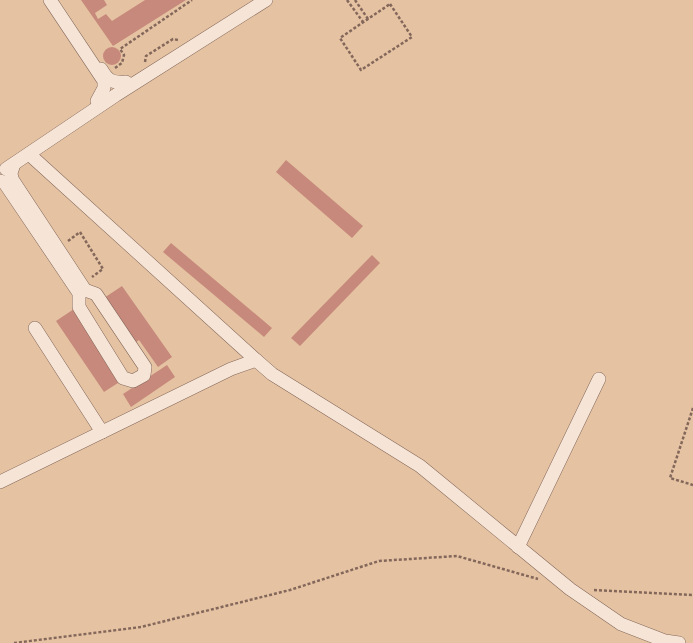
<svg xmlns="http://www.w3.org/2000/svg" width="693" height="643" viewBox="0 0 693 643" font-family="Bitter,serif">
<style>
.sand{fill:#e5c3a2}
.building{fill:#c7897b}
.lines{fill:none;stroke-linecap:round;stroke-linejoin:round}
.minor-casing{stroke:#84675b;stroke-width:14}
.path{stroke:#84675b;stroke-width:2.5;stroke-dasharray:3 2;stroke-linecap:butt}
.minor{stroke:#f6e5d6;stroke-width:13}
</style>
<rect width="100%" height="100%" fill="#ebd5c3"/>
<rect class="sand" x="0" y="0" width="693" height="643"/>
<g class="building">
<polygon points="81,0 104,0 107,5 95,13 98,19 106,14 112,21 145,0 186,0 113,46"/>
<circle cx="112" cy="56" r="9"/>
<polygon points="286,160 363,226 352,238 276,172"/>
<polygon points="171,243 272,328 264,337 163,252"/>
<polygon points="372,255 380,263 300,346 291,338"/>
<polygon points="122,286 172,357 158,367 139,340 135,343 104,298"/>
<polygon points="74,309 121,381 104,392 56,321"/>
<polygon points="167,365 175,377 131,407 123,394"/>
</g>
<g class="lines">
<defs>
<g id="minor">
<polyline points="50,0 104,81 104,88 97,101"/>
<path d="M101 69C108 81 112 83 126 82"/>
<polyline points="29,154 256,360"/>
<polyline points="6,169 116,95 266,0"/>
<polyline points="0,181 4,182 79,293 79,307 123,378 133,381 144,375 145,367 96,294 85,290 12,179 11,173 14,164"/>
<polyline points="35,328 102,432"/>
<polyline points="0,482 231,369 256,360 272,374 420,466 570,589 621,624 665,641 679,643"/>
<polyline points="518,547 599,379"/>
</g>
</defs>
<use href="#minor" class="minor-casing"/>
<g class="path">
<polyline points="347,0 363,22"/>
<polyline points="355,0 368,19"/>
<polygon points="390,4 412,37 361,70 340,38"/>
<polyline points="145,62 146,56 173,39 178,40"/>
<polyline points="115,68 122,63 124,55 120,49 192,0"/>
<polyline points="68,241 80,232 103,269 92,277"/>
<polyline points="693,408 670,478 693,485"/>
<polyline points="594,590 693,595"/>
<polyline points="14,643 141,627 290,590 379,561 457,556 538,579"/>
</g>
<use href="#minor" class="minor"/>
</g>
</svg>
